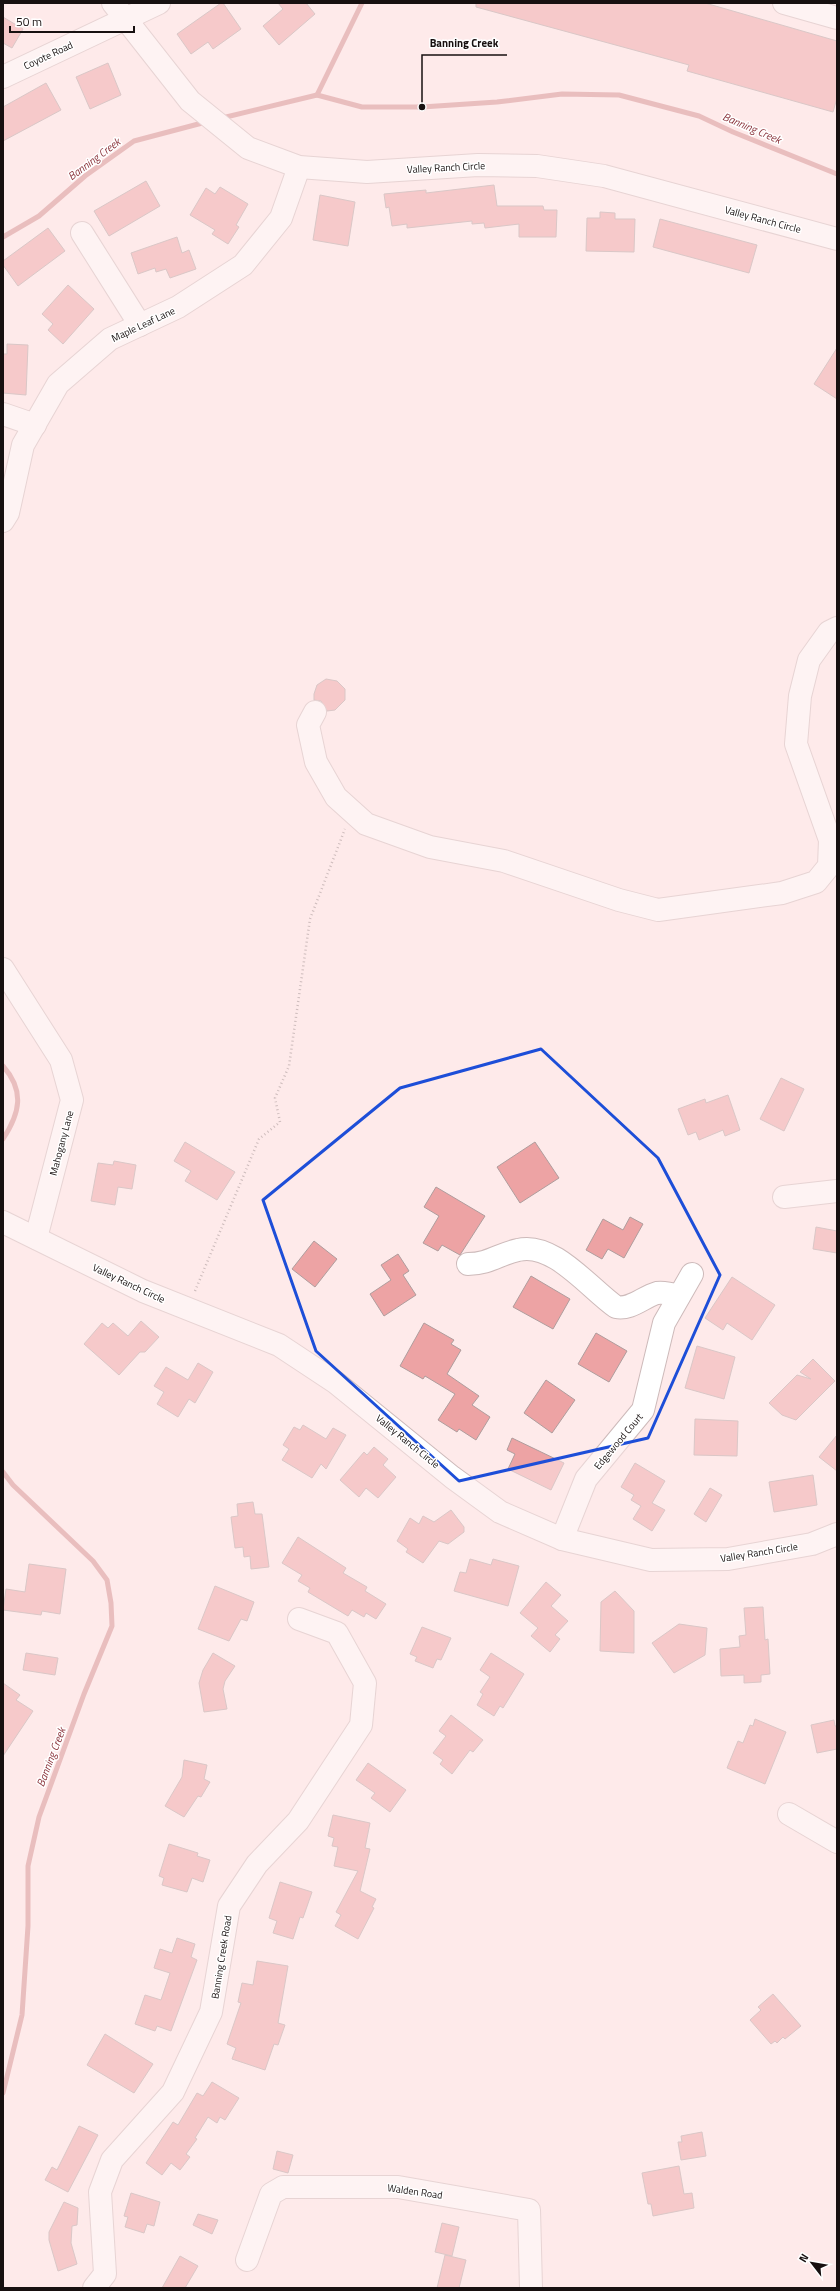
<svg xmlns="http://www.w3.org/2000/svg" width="840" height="2291" viewBox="0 0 840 2291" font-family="'Titillium Web',sans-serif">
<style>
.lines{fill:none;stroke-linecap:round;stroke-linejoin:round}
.stream{stroke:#d1898b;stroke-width:5}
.building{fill:#eda3a4;stroke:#af9d9d}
.minor-casing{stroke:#cdbaba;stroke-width:24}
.path{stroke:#938585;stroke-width:2.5;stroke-dasharray:1 3;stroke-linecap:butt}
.minor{stroke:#fff;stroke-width:22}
.marked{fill:none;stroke:#1d4ed8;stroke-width:3;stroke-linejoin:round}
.labels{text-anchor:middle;stroke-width:3;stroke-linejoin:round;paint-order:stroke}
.street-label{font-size:10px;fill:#171010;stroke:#fff}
.water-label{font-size:11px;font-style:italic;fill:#8a333b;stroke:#fff}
.leader{fill:none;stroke:#171010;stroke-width:1.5}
.callout-dot{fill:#171010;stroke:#fff;stroke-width:1.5}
.callout-label{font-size:11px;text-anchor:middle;font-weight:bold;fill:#171010;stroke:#fff;stroke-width:3;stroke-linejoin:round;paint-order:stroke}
</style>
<rect width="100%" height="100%" fill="#feeaea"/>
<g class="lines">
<g class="stream">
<polyline points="317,95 362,3"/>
<polyline points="222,118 317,95 362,107 422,107 497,102 562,94 619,95 699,116 733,132 837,174"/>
<polyline points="3,237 39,216 85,176 134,141 206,122"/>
<path d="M3 1066C25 1091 20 1113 3 1139"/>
<polyline points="3,1472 13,1485 93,1561 107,1580 111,1603 112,1626 84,1694 39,1817 28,1866 28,1926 22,2015 3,2093"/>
</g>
</g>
<g class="building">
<polygon points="221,3 223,3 241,29 213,49 208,42 191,54 177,34"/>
<polygon points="278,3 306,3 315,14 279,45 263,26 283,9"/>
<polygon points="476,3 705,3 837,41 837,98 833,112 687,71 689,65 476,7"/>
<polygon points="3,17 23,29 12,48 3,43"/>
<polygon points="108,63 121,95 90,109 76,77"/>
<polygon points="46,83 61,110 3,141 3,107"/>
<polygon points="146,181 160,206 109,236 94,211"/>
<polygon points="494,185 497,206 543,206 544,210 557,210 556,237 519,237 519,224 485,228 484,223 472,224 472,221 407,228 407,224 392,226 389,207 386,208 384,194 426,190 426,193"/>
<polygon points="220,187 248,204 236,225 239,227 228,244 212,234 215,230 190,215 206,188 215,194"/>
<polygon points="320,195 355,202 348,246 313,240"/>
<polygon points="600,212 615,213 615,219 635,219 634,252 586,251 587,218 600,218"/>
<polygon points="660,219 757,245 749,273 653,247"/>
<polygon points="48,228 65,251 18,286 3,265 3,261"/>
<polygon points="177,237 182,253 189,250 196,269 170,278 166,269 156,272 155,268 138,274 131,253"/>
<polygon points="68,285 94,309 63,344 48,330 53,324 42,314"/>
<polygon points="7,344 28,345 26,395 3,393 3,354 7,354"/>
<polygon points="837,348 837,399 814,384"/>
<polygon points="326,679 337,681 345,689 345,700 335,710 327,711 321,701 314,700 314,694 317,685"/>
<polygon points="781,1078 804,1089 784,1131 760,1119"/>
<polygon points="728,1095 740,1130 725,1136 723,1130 699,1140 696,1132 688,1135 678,1109 705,1099 706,1103"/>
<polygon points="185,1142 235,1172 217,1200 185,1181 191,1171 174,1161"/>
<polygon points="535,1142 559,1178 520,1203 497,1167"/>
<polygon points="114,1161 136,1165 132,1189 118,1187 115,1205 91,1201 98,1163 113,1165"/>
<polygon points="436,1187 485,1216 460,1255 442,1245 438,1251 423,1243 439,1216 424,1207"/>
<polygon points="630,1217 643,1224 624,1258 608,1249 602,1259 586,1250 603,1219 623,1230"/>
<polygon points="816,1227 837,1231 837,1253 813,1249"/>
<polygon points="314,1241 337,1259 315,1287 292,1269"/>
<polygon points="398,1254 409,1271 403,1275 416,1295 384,1316 370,1294 391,1280 381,1265"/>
<polygon points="531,1276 570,1299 553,1329 513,1307"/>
<polygon points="732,1277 775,1305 752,1340 727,1323 723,1330 705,1318"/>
<polygon points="141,1321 159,1337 145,1352 140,1352 119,1375 84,1344 102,1323 108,1328 113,1323 128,1336"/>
<polygon points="424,1323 454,1340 451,1344 461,1350 447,1374 479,1396 472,1405 490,1417 476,1440 459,1429 457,1432 438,1420 455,1394 425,1376 423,1379 400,1366"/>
<polygon points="596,1333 627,1351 609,1382 578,1364"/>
<polygon points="697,1346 735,1357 724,1399 685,1388"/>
<polygon points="813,1359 835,1381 796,1420 782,1415 769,1403 797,1375 811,1379 800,1372"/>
<polygon points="198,1363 213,1372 195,1403 189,1399 178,1417 157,1404 164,1392 154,1386 166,1367 188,1380"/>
<polygon points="546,1380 575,1400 552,1433 524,1413"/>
<polygon points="695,1419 738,1421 737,1456 694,1455"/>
<polygon points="303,1425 326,1439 333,1428 346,1435 326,1469 321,1464 312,1478 282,1460 289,1449 283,1445 294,1427 300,1430"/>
<polygon points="837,1435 837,1471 819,1457"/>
<polygon points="512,1438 564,1463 551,1490 508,1469 515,1454 507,1450"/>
<polygon points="374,1447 388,1459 383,1465 396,1477 378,1498 366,1488 359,1497 340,1480 364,1452 367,1455"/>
<polygon points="635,1463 665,1481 652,1503 665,1510 652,1531 633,1519 641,1506 631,1500 634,1495 621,1487"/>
<polygon points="813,1475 817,1505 774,1512 769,1482"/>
<polygon points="710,1488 722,1495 706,1522 694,1514"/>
<polygon points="253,1502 255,1514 262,1514 269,1567 251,1569 250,1556 244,1557 243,1547 235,1548 231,1517 238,1516 237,1504"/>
<polygon points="451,1510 464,1527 464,1532 448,1544 439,1541 423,1563 406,1552 408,1549 397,1541 410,1518 419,1524 423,1516 434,1522"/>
<polygon points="298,1537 346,1568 343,1573 367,1587 365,1591 386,1604 376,1619 366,1613 364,1617 352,1610 348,1616 308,1592 310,1588 298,1581 302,1575 282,1563"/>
<polygon points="470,1559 491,1565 493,1559 519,1566 508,1606 454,1591 460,1572 466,1573"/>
<polygon points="29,1564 66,1569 60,1614 42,1611 41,1615 3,1610 6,1589 25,1592"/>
<polygon points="546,1582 561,1595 551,1606 568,1621 555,1635 560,1639 550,1652 531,1636 538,1628 520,1613"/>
<polygon points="215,1586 254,1602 247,1621 241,1619 229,1641 198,1629"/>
<polygon points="615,1591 634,1611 634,1653 600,1651 601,1602"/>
<polygon points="763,1607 765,1640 768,1639 770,1674 761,1675 761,1682 744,1683 744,1675 721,1676 720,1649 740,1647 739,1636 746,1635 744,1608"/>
<polygon points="679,1624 707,1628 705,1655 674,1673 652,1643"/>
<polygon points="422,1627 451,1638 441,1660 437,1659 433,1668 415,1661 417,1657 410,1654"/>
<polygon points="26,1653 58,1658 55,1675 23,1670"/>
<polygon points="213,1653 235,1666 225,1681 223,1689 227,1709 204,1712 199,1683 203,1670"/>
<polygon points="491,1653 524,1674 503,1708 500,1706 494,1716 477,1705 483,1694 480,1692 490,1677 480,1670"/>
<polygon points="3,1683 20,1695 16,1700 33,1711 3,1756"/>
<polygon points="451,1715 483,1740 473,1752 470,1750 452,1774 440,1764 443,1760 433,1753 446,1736 439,1731"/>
<polygon points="755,1719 786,1732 765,1784 727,1768 738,1741 743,1743 750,1725 753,1726"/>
<polygon points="834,1720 835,1726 837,1726 837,1749 817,1753 811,1725"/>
<polygon points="184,1760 207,1765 204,1779 210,1782 201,1797 198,1796 184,1817 165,1806 182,1777"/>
<polygon points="368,1763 406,1790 390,1812 371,1798 375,1793 356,1780"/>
<polygon points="333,1815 370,1823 365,1848 370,1849 360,1891 376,1899 372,1907 374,1908 358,1939 335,1926 341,1915 336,1912 358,1871 334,1866 338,1847 332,1846 334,1838 328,1836"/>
<polygon points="169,1844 198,1853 197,1856 210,1860 203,1882 192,1878 187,1892 162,1885 164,1878 159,1876"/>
<polygon points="280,1882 312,1892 303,1918 300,1917 293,1939 273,1933 277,1921 269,1918"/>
<polygon points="177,1938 195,1944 191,1957 197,1960 171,2031 157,2026 155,2031 135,2024 145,1995 161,2000 170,1973 154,1968 160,1949 172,1953"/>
<polygon points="257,1961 288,1966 278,2023 285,2025 278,2045 274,2044 265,2070 232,2059 236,2048 227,2044 241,2003 238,2002 242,1983 253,1985"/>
<polygon points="773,1994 801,2026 785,2039 783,2037 777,2043 775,2041 771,2044 750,2020 761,2010 758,2007"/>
<polygon points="105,2034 153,2064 134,2093 87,2065"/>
<polygon points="212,2082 239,2098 225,2120 220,2117 217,2123 208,2117 195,2138 197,2139 186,2154 190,2157 180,2170 171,2163 162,2175 146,2163 173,2122 178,2125 197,2093 203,2096"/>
<polygon points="79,2126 98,2135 68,2192 45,2180 52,2167 57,2170"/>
<polygon points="702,2132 706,2156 681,2160 678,2142 682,2142 681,2136"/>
<polygon points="277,2151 293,2155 288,2173 273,2169"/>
<polygon points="679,2166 684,2194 692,2193 694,2208 653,2216 651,2204 648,2204 642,2173"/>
<polygon points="131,2193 160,2202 154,2226 147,2224 144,2233 125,2227 128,2217 124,2216"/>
<polygon points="64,2202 78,2208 77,2225 72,2226 71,2243 77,2264 58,2271 49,2240 49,2232"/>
<polygon points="198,2214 218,2220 212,2234 193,2225"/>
<polygon points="442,2223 459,2227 452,2256 435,2252"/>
<polygon points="445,2255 466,2260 459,2288 437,2288"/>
<polygon points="180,2256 198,2266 185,2288 162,2288"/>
</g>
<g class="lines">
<defs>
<g id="minor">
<polyline points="113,3 190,101 248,148 299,167 367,172 478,165 537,166 604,176 837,239"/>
<polyline points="784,3 837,18"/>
<polyline points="3,77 159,3"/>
<polyline points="82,233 140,325"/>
<polyline points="3,414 35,425"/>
<polyline points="3,521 8,513 23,445 58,384 110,339 178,307 243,265 281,218 299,167"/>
<polyline points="315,712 308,725 316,762 336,797 366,824 430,847 504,861 619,900 658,910 782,893 816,882 829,866 830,840 796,744 800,696 809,660 829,632 837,628"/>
<polyline points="3,969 61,1060 72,1100 36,1238"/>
<polyline points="784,1197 837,1191"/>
<polyline points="3,1222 143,1291 279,1345 335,1382 452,1477 500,1512 562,1539 651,1560 728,1559 812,1544 837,1534"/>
<path d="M468 1264C489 1264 499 1254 518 1250 553 1241 589 1288 616 1307 631 1310 643 1297 657 1293 664 1292 672 1294 679 1296"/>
<polyline points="562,1539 586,1479 643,1410 664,1323 692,1274"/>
<polyline points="789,1814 837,1842"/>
<polyline points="247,2260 271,2194 283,2187 398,2187 529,2210 531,2288"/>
<polyline points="94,2288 105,2274 100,2192 112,2160 173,2092 211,2012 229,1906 257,1864 298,1821 361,1725 365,1683 337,1633 299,1619"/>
</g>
</defs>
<use href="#minor" class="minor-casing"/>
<polyline class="path" points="195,1291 259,1139 280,1122 275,1098 289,1066 310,919 345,829"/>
<use href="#minor" class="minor"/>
</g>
<path d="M0 0H840V2291H0ZM541 1049 658 1158 720 1275 648 1438 459 1481 316 1351 263 1200 400 1088Z" fill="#feeaea" fill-opacity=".55" fill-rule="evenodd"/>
<path class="marked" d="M541 1049 658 1158 720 1275 648 1438 459 1481 316 1351 263 1200 400 1088Z"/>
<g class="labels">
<g class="street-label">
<text transform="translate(48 55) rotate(-25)" y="4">Coyote Road</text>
<text transform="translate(446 167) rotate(-3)" y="4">Valley Ranch Circle</text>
<text transform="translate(763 219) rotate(15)" y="4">Valley Ranch Circle</text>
<text transform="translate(143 324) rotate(-25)" y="4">Maple Leaf Lane</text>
<text transform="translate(61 1143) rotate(-75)" y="4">Mahogany Lane</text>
<text transform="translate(129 1283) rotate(25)" y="4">Valley Ranch Circle</text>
<text transform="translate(408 1441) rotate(39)" y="4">Valley Ranch Circle</text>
<text transform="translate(618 1441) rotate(-50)" y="4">Edgewood Court</text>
<text transform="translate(759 1552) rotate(-9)" y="4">Valley Ranch Circle</text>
<text transform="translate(221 1957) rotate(-81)" y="4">Banning Creek Road</text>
<text transform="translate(415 2191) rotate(8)" y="4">Walden Road</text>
</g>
<g class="water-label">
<text transform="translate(752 128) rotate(23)" y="4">Banning Creek</text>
<text transform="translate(94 159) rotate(-37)" y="4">Banning Creek</text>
<text transform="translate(51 1757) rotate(-69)" y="4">Banning Creek</text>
</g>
</g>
<path class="leader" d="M422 107L422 55H507"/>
<circle class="callout-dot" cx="422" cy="107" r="4"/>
<g class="callout-label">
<text x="464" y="47">Banning Creek</text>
</g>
<rect width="840" height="2291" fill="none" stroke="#171010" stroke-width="8"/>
<g transform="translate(812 2263) rotate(301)" stroke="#ffffff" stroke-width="3" paint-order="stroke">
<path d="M0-3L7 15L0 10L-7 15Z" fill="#171010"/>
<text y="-6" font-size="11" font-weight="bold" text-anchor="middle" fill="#171010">N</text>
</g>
<path d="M10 26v6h124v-6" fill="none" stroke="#171010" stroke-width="2"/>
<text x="16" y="26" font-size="12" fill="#171010" stroke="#ffffff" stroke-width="3" paint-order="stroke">50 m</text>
</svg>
